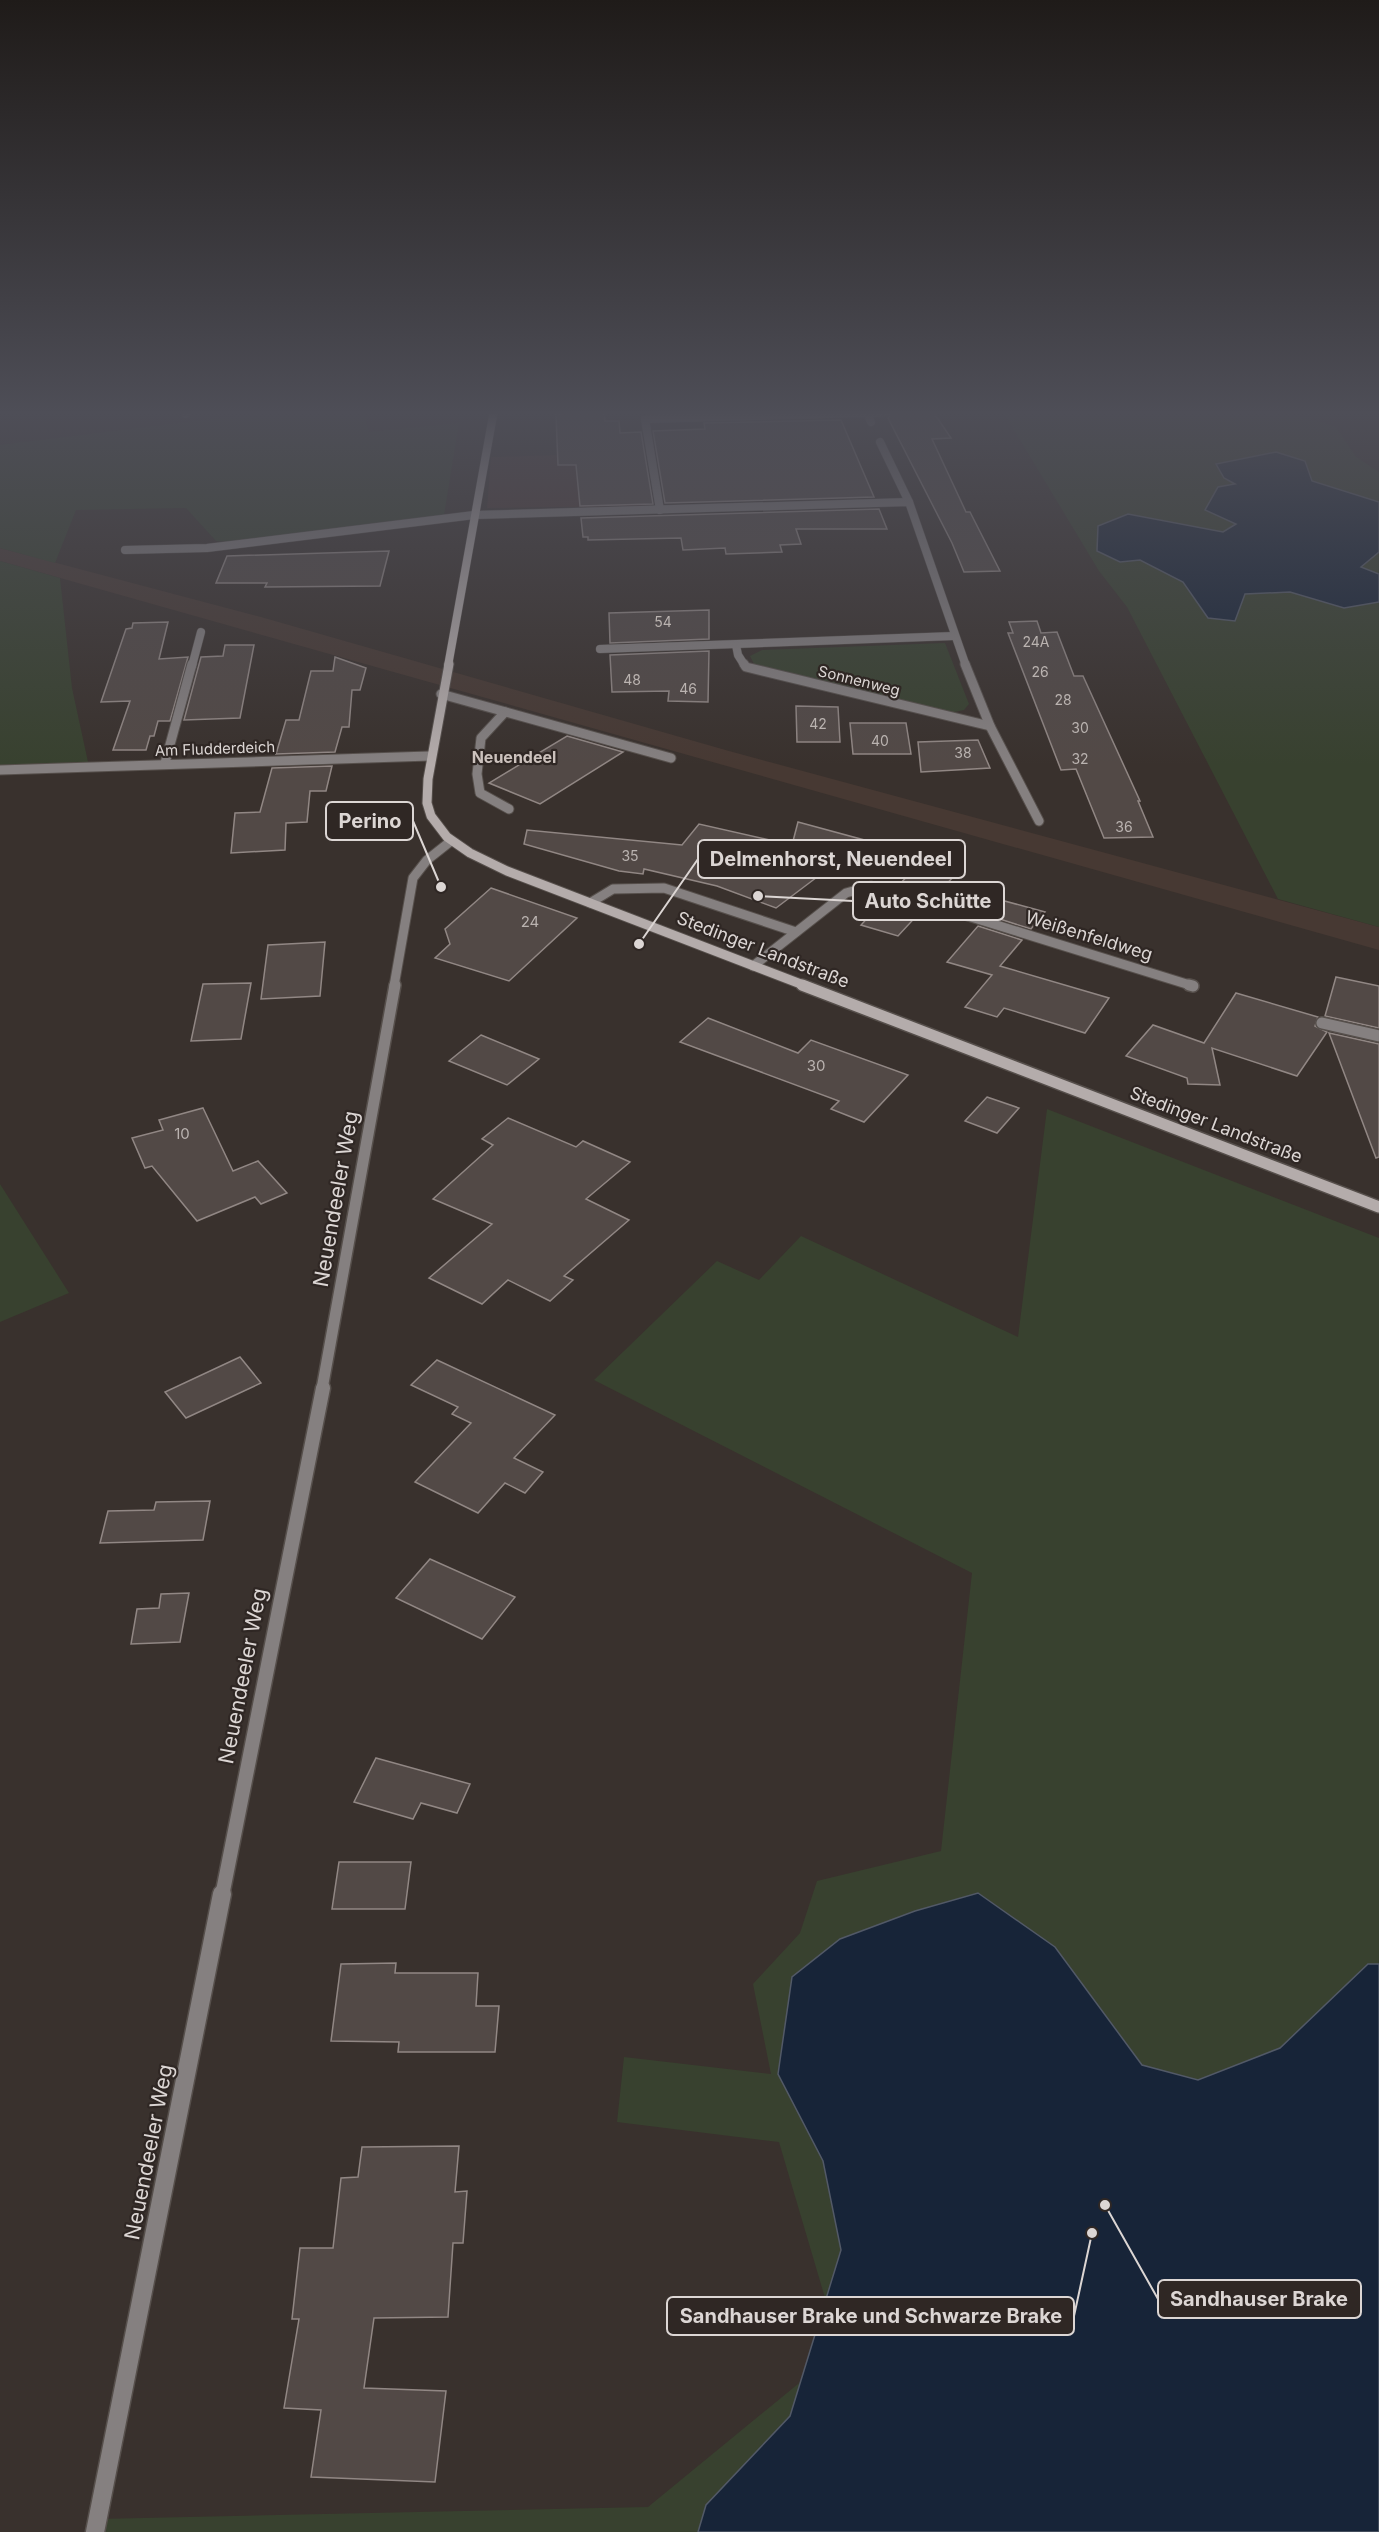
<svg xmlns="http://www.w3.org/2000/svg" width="1379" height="2532" viewBox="0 0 1379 2532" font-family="Inter,sans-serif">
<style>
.commercial{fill:#493532}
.built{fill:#473933}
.green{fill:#38412f}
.water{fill:#172438;stroke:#525967;stroke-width:1.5}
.building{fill:#524946;stroke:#918784;stroke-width:1.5}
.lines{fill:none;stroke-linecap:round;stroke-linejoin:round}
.service-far1-casing{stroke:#564f4b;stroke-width:9}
.service-casing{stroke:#564f4b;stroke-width:11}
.minor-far4-casing{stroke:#564f4b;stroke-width:9}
.minor-far3-casing{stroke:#564f4b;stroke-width:11}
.minor-far2-casing{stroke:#564f4b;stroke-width:14}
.minor-far1-casing{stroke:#564f4b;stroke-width:17}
.minor-casing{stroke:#564f4b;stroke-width:21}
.secondary-far2-casing{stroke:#564f4b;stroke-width:9}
.secondary-far1-casing{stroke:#564f4b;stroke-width:11}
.secondary-casing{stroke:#564f4b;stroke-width:14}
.service-far1{stroke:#858080;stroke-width:8}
.service{stroke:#858080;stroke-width:9}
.minor-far4{stroke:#858080;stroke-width:8}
.minor-far3{stroke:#858080;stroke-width:9}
.minor-far2{stroke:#858080;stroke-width:11}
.minor-far1{stroke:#858080;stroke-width:14}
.minor{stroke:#858080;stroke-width:18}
.secondary-far2{stroke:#b4acab;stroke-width:8}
.secondary-far1{stroke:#b4acab;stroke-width:9}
.secondary{stroke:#b4acab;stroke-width:11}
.labels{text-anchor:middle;stroke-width:4.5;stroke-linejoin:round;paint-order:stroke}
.far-number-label{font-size:14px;fill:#bab3b0}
.far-street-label{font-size:15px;fill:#dcd6d4;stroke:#2f2724}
.number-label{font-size:15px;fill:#bab3b0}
.far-neighbourhood-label{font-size:16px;font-weight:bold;fill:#ccc2bd;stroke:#2f2724}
.street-label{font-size:18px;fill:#dcd6d4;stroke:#2f2724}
.near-street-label{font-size:21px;fill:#dcd6d4;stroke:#2f2724}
.leader{fill:none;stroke:#dcd6d4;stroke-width:2}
.callout-dot{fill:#dcd6d4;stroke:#2f2724;stroke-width:2}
.callout{fill:#2f2724;stroke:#dcd6d4;stroke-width:2}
.callout-label{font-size:20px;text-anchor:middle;font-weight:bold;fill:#dcd6d4}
</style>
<rect width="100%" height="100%" fill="#39312d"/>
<polygon class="commercial" points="641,453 651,506 487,508 491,457"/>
<polygon class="built" points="0,548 261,617 729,751 1379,927 1379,950 0,561"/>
<g class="green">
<polygon points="284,410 363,410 369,432 459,423 444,515 235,543 216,541 186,508 76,510 55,563 0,548 0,445"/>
<polygon points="1002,410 1287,412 1336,427 1356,457 1379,472 1379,927 1278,899 1127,607 1099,571"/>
<polygon points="0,561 60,578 72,688 88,762 0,765"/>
<polygon points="945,643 969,704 964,710 950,713 754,664 750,656 762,650"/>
<polygon points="1047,1109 1379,1238 1379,2532 96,2532 98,2519 648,2507 815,2370 833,2325 779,2142 617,2122 624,2057 771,2074 753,1984 800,1933 817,1881 941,1851 972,1573 594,1380 717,1261 759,1280 801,1236 1018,1337"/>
<polygon points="0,1184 69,1293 0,1322"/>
</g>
<g class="water">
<polygon points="1276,452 1305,461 1312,481 1379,502 1379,552 1361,567 1379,574 1379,602 1344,608 1290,592 1245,594 1235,621 1208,618 1183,582 1140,560 1120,562 1097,551 1098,526 1128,514 1223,532 1236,524 1205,510 1218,487 1235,484 1224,478 1216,464"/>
<polygon points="978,1893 1055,1947 1142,2065 1198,2080 1280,2048 1368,1964 1379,1964 1379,2532 698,2532 706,2505 790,2416 841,2250 823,2161 778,2074 792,1977 840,1939 915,1911"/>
</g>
<g class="building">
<polygon points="561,410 604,410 605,421 619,421 620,433 641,432 653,504 580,506 576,465 558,465 556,415 561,415"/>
<polygon points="892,410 932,410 951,438 932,439 966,512 970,512 1000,571 964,572 952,543 888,418"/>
<polygon points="841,420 874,497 665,503 653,431 705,429 704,423"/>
<polygon points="879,509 887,529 796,529 801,544 780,545 782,552 726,554 725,548 683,550 681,538 588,540 588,537 583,537 581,518"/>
<polygon points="389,551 380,586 265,587 267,583 216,583 227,556"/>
<polygon points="709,610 709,639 610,643 609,613"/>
<polygon points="1037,621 1041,633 1057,632 1074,676 1083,676 1140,801 1138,801 1153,837 1104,838 1076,769 1061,770 1008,633 1013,633 1009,622"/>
<polygon points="168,622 159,659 188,657 170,721 158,721 154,736 150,736 146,750 113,750 130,701 101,702 126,629 132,628 133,623"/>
<polygon points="225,645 254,645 240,718 184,720 201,657 223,656"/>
<polygon points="709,651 708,702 668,701 669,691 612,692 610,655"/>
<polygon points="335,657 366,668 360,690 352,690 349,727 342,727 335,752 276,754 286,720 299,720 311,671 333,671"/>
<polygon points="796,706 838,707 840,742 797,742"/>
<polygon points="850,723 906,723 911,754 853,754"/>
<polygon points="567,736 623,752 540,804 489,783"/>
<polygon points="978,740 990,768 921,772 918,742"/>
<polygon points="332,766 326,791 310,791 307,822 286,823 285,850 231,853 235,813 260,812 272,768"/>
<polygon points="798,822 868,841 846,865 837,862 776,908 717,886 644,869 643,874 619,871 524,844 527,830 682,845 699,824 792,845"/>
<polygon points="932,861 961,869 933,898 897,887 918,865 926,867"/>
<polygon points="491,888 577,918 509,981 435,958 450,944 445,929"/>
<polygon points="886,898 923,909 898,936 861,925"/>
<polygon points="1001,900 1045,912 1031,929 987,915"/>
<polygon points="978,926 1022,940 1000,966 1109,998 1085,1033 1004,1008 997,1017 965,1007 992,975 947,962"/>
<polygon points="325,942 320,996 261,999 268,945"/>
<polygon points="1336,977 1379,986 1379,1028 1325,1016"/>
<polygon points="251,983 241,1039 191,1041 203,984"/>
<polygon points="1236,993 1318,1017 1315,1026 1327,1032 1297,1076 1212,1048 1220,1085 1188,1084 1187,1078 1126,1056 1153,1025 1204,1043"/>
<polygon points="708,1018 798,1053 811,1040 908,1075 864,1122 831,1109 839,1101 680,1042"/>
<polygon points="1329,1033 1379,1044 1379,1157 1376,1158"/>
<polygon points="481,1035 539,1059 507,1085 449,1061"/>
<polygon points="987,1097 1019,1108 997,1133 965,1121"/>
<polygon points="203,1108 233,1171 258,1161 287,1193 261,1204 255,1197 197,1221 152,1166 145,1168 132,1138 163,1130 159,1120"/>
<polygon points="508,1118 576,1147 583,1141 630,1162 586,1199 629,1220 564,1276 573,1280 550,1301 508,1280 482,1304 429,1278 492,1224 433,1199 493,1145 482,1139"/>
<polygon points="240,1357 261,1383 186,1418 165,1392"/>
<polygon points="437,1360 555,1415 514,1458 543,1472 525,1493 505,1483 478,1513 415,1482 471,1423 452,1414 458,1407 411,1385"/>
<polygon points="210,1501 203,1540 100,1543 108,1511 154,1510 156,1502"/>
<polygon points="430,1559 515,1597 482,1639 396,1598"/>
<polygon points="189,1593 180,1642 131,1644 137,1609 159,1608 161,1594"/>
<polygon points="376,1758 470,1784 457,1813 421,1803 413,1819 354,1802"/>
<polygon points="339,1862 411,1862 405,1909 332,1909"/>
<polygon points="396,1963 395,1973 478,1973 476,2006 499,2006 495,2052 398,2052 399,2042 331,2041 341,1964"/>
<polygon points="459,2146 455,2192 467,2191 463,2243 453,2243 448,2317 374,2318 364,2388 446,2391 435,2482 311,2477 321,2410 284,2408 299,2319 292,2319 300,2248 333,2248 341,2178 358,2177 362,2147"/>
</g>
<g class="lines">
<defs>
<polyline id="service-far1" points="125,550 207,548 474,515"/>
<polyline id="service" points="590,903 613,889 664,888 796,932"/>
<g id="minor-far4">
<polyline points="184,410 186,414"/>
<polyline points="871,422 867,413 886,412 885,410"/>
<polyline points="880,442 909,502"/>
<polyline points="660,510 645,419 867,413"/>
<polyline points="474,515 909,502 966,666"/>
<polyline points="736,645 738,655 745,666"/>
<polyline points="600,649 954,636"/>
<polyline points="192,666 201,632"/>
</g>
<g id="minor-far3">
<polyline points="744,664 746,667 990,726"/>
<polyline points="965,664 990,726 1039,821"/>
<polyline points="441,694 671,758"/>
<polyline points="505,712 481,738 477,774 480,793 509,809"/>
<polyline points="165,763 192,664"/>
<polyline points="0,770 430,756"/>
<polyline points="753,966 846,893 871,886 1193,986"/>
<polyline points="394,986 413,878 427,860 451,841"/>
</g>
<g id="minor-far2">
<polyline points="1189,985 1193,986"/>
<polyline points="1322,1023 1379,1036"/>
<polyline points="322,1389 395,985"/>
</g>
<polyline id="minor-far1" points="222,1896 323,1388"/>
<polyline id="minor" points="95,2532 222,1894"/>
<polyline id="secondary-far2" points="448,666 494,410"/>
<polyline id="secondary-far1" points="449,664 428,779 427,803 431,816 447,837 470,853 507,871 806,986"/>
<polyline id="secondary" points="802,985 1379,1207"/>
</defs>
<use href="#service-far1" class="service-far1-casing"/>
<use href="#service" class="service-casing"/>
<use href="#minor-far4" class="minor-far4-casing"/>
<use href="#minor-far3" class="minor-far3-casing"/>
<use href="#minor-far2" class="minor-far2-casing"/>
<use href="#minor-far1" class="minor-far1-casing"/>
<use href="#minor" class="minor-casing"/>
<use href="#secondary-far2" class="secondary-far2-casing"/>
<use href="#secondary-far1" class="secondary-far1-casing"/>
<use href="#secondary" class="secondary-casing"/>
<use href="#service-far1" class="service-far1"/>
<use href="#service" class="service"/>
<use href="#minor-far4" class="minor-far4"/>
<use href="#minor-far3" class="minor-far3"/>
<use href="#minor-far2" class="minor-far2"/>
<use href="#minor-far1" class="minor-far1"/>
<use href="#minor" class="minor"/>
<use href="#secondary-far2" class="secondary-far2"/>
<use href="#secondary-far1" class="secondary-far1"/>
<use href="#secondary" class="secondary"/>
</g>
<linearGradient id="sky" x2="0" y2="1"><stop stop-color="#1f1b19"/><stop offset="0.54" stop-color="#4e4e57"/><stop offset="1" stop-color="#4e4e57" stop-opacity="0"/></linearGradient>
<rect width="1379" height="765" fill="url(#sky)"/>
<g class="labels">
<g class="far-number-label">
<text x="663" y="627">54</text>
<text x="1036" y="647">24A</text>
<text x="1040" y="677">26</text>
<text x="632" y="685">48</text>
<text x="688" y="694">46</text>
<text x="1063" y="705">28</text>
<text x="818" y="729">42</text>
<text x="1080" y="733">30</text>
<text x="880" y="746">40</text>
<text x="963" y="758">38</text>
<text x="1080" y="764">32</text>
<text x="1124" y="832">36</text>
<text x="630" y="861">35</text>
</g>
<g class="far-street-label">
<text transform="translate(859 681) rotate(14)" y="5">Sonnenweg</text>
<text transform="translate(215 749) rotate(-2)" y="5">Am Fludderdeich</text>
</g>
<g class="number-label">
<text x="530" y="927">24</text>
<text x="816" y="1071">30</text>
<text x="182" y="1139">10</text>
</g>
<g class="far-neighbourhood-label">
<text x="514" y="763">Neuendeel</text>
</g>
<g class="street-label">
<text transform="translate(1089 936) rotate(17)" y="6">Weißenfeldweg</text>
<text transform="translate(763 950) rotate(21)" y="6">Stedinger Landstraße</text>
<text transform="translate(1216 1125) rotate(21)" y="6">Stedinger Landstraße</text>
</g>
<g class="near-street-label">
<text transform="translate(336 1199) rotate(-80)" y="7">Neuendeeler Weg</text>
<text transform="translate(243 1676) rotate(-79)" y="7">Neuendeeler Weg</text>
<text transform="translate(149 2152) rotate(-79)" y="7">Neuendeeler Weg</text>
</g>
</g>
<path class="leader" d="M441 887L413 821M639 944L698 859M758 896L853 901M1105 2205L1158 2299M1092 2233L1074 2316"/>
<g class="callout-dot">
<circle cx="441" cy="887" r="6"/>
<circle cx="639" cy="944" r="6"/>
<circle cx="758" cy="896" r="6"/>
<circle cx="1105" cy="2205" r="6"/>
<circle cx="1092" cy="2233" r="6"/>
</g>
<g class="callout">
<rect x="326" y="802" width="87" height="38" rx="6"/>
<rect x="698" y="840" width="267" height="38" rx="6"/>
<rect x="853" y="882" width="151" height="38" rx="6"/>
<rect x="1158" y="2280" width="203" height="38" rx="6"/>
<rect x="667" y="2297" width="407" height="38" rx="6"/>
</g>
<g class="callout-label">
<text x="370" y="828">Perino</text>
<text x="831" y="866">Delmenhorst, Neuendeel</text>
<text x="928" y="908">Auto Schütte</text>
<text x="1259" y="2306">Sandhauser Brake</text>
<text x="871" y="2323">Sandhauser Brake und Schwarze Brake</text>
</g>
</svg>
